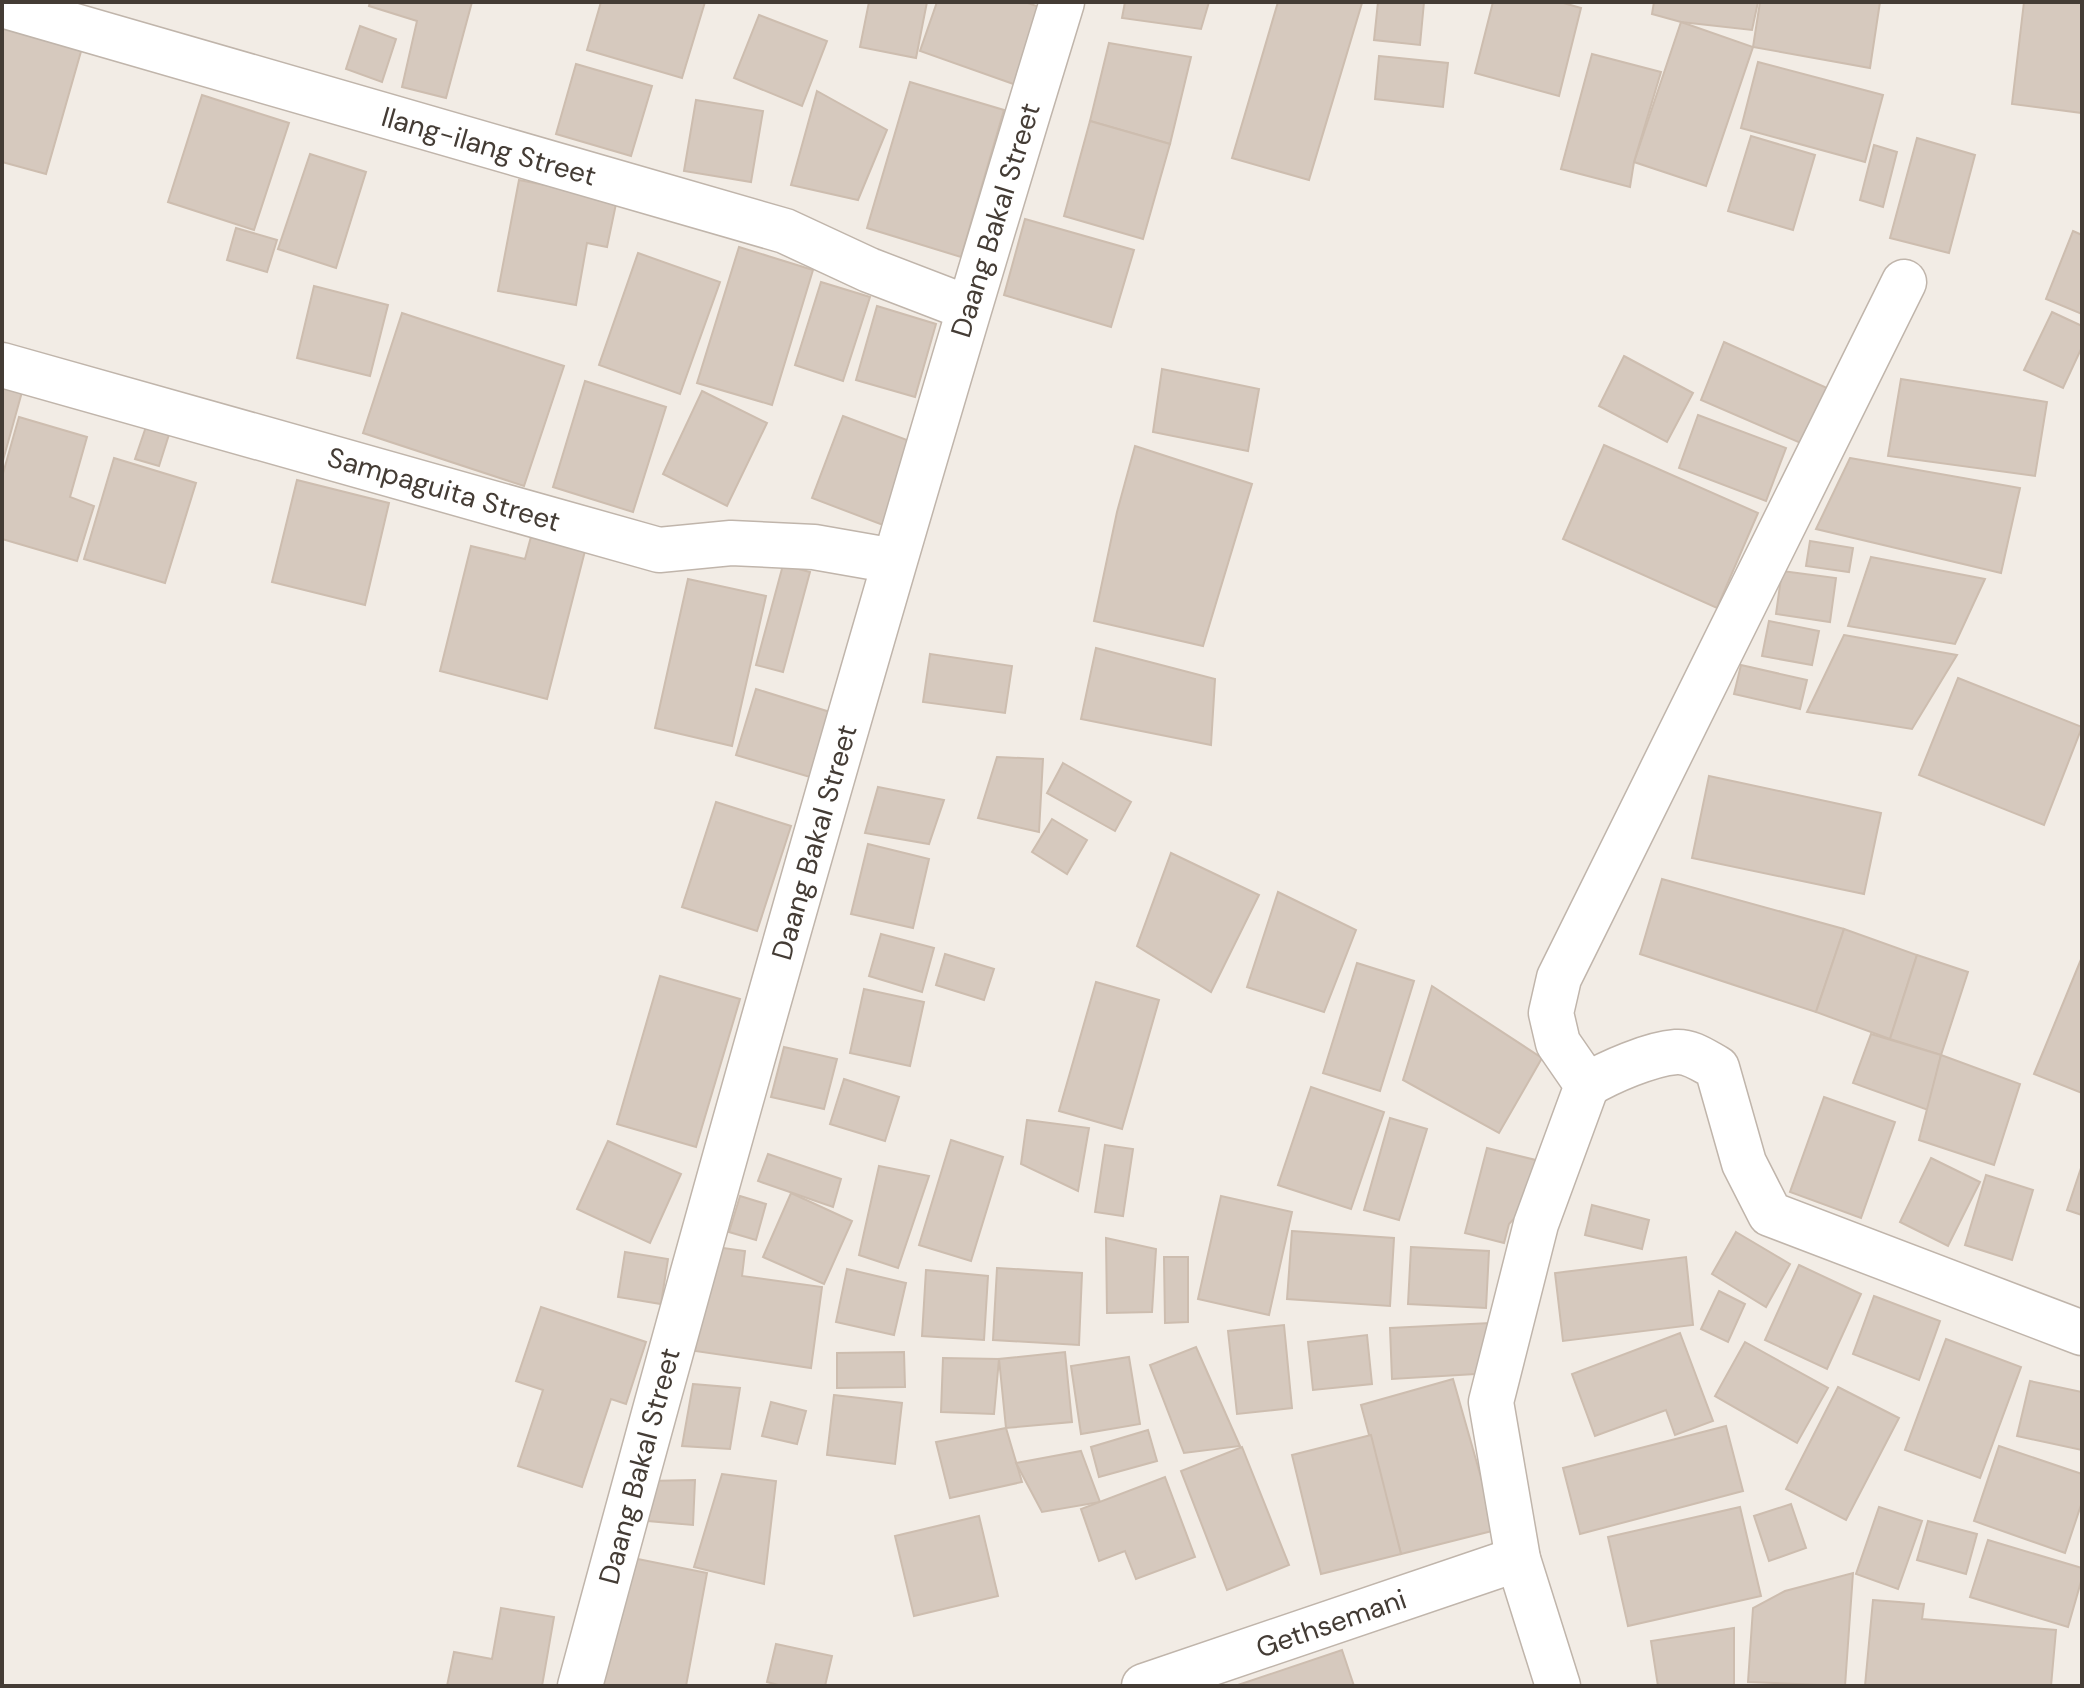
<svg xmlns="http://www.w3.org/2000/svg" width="2084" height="1688" viewBox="0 0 2084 1688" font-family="'DM Sans',sans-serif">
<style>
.building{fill:#d6c9be;stroke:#cdbdaf;stroke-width:2}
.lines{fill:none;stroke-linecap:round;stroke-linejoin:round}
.minor-casing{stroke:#c0b5ab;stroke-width:47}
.minor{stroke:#fff;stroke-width:44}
.labels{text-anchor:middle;stroke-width:6;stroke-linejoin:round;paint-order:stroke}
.street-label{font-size:28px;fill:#443c35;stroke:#fff}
</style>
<rect width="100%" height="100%" fill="#f2ece5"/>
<g class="building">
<polygon points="370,2 472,2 446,98 402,87 417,21 369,6"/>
<polygon points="601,2 705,2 682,78 587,50"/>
<polygon points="869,2 927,2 916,58 860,47"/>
<polygon points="937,2 1025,2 1048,10 1022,87 920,51"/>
<polygon points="1125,2 1209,2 1201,29 1122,18"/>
<polygon points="1278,2 1362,3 1309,180 1232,158"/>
<polygon points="1378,2 1424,2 1420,45 1374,40"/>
<polygon points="1493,2 1560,2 1581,8 1559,96 1475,73"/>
<polygon points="1654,2 1758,2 1752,30 1681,22 1652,14"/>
<polygon points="1760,2 1880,2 1870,68 1753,47"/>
<polygon points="2024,2 2082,2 2082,113 2012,104"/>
<polygon points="759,15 827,41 802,106 734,78"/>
<polygon points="1681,22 1753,47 1706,186 1634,162"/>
<polygon points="2,25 82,48 46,174 2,162"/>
<polygon points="360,26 396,39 382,82 346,69"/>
<polygon points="1109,43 1191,57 1170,144 1090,121"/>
<polygon points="1592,54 1661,72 1634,162 1630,187 1561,169"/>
<polygon points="1379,56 1448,63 1443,107 1375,99"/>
<polygon points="1758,62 1883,95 1865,162 1741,128"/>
<polygon points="576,64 652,86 631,156 556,134"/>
<polygon points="910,82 1004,110 961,257 867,228"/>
<polygon points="817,91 887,130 858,200 791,185"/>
<polygon points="202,95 289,123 254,230 168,202"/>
<polygon points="696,100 763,111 751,182 684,171"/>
<polygon points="1090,121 1170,144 1143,239 1064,216"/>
<polygon points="1751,136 1815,155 1793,230 1728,211"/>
<polygon points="1917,138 1975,155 1949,253 1890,238"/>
<polygon points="1874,145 1897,152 1883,207 1860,200"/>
<polygon points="310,154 366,172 336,268 278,249"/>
<polygon points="519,180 617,199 607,247 587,243 576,305 498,291"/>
<polygon points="1025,219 1134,250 1111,327 1004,295"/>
<polygon points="236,228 277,240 267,272 227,260"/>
<polygon points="2073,231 2082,235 2082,314 2046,299"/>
<polygon points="739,247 813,270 772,405 697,383"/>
<polygon points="638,253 720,282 680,394 599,365"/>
<polygon points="821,282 870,297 843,381 795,365"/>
<polygon points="314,286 388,305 370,376 297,358"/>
<polygon points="877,306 936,324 915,397 856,380"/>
<polygon points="2052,312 2082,326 2082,347 2063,388 2024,370"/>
<polygon points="402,313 564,366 524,486 363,433"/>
<polygon points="1724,342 1827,388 1803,444 1701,400"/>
<polygon points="1624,356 1693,393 1667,442 1599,406"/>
<polygon points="1162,369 1259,389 1248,451 1153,432"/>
<polygon points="1901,379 2047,402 2035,476 1888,456"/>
<polygon points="585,381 666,407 633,512 553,487"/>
<polygon points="2,386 22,392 2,464"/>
<polygon points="702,391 767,423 727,506 663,474"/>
<polygon points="150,415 173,422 159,466 135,459"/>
<polygon points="1698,415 1786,448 1766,501 1679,468"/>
<polygon points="843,416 915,443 883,525 812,498"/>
<polygon points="19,417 87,437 70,497 94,506 77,561 2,539 2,477"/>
<polygon points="1604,445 1758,513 1717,608 1563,539"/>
<polygon points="1135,446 1252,484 1203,646 1094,621 1117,512"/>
<polygon points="114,458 196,483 165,583 84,559"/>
<polygon points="1850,458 2020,488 2001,573 1816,529"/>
<polygon points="297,480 389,503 365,605 272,582"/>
<polygon points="532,533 586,547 547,699 440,671 471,546 525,559"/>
<polygon points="1810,541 1853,548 1849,572 1806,566"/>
<polygon points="1871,557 1985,579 1955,644 1848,626"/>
<polygon points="783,565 810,572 783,672 756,665"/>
<polygon points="1782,571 1836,578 1830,622 1776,614"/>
<polygon points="688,579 766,596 732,746 655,728"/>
<polygon points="1769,621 1819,631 1812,665 1762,656"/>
<polygon points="1844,635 1957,655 1912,729 1807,712"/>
<polygon points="1096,648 1215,679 1211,745 1081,719"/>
<polygon points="930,654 1012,666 1005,713 923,702"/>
<polygon points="1741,665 1807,680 1800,709 1734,694"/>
<polygon points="1958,678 2082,727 2044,825 1919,775"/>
<polygon points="756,689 830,712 810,777 736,755"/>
<polygon points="997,757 1043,759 1039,832 978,818"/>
<polygon points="1063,763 1131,802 1115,831 1047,793"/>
<polygon points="1709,776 1881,813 1864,894 1692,858"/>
<polygon points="878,787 944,800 929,844 865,833"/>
<polygon points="716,802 791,826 757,931 682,907"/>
<polygon points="1052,819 1087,840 1067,874 1032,852"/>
<polygon points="868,844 929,859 913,928 851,914"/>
<polygon points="1171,853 1259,895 1211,992 1137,946"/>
<polygon points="1662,879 1844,929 1816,1012 1640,954"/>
<polygon points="1278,892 1356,930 1324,1012 1247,987"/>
<polygon points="1844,929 1917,955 1890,1039 1816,1012"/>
<polygon points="881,934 934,948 922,992 869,976"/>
<polygon points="945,954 994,969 984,1000 936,985"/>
<polygon points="1917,955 1968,972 1941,1055 1890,1039"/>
<polygon points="2082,957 2082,1093 2034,1074"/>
<polygon points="1357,963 1414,981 1380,1091 1323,1073"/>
<polygon points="660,976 740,999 696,1147 617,1124"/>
<polygon points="1096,982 1159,1000 1122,1129 1059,1111"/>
<polygon points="1432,986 1542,1058 1499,1133 1403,1080"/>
<polygon points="864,989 924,1002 910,1066 850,1053"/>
<polygon points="1871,1034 1941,1055 1928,1110 1853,1083"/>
<polygon points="784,1047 837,1059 824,1109 771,1097"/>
<polygon points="1941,1055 2020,1084 1994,1165 1919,1140"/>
<polygon points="844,1079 899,1097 885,1141 830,1124"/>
<polygon points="1311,1087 1384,1112 1351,1209 1278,1185"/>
<polygon points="1824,1097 1895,1122 1861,1218 1790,1192"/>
<polygon points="1390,1118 1427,1129 1399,1220 1364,1210"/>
<polygon points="1027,1120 1089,1128 1078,1191 1021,1164"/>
<polygon points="951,1140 1003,1157 971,1261 919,1245"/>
<polygon points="608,1141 681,1174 650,1243 577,1209"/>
<polygon points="1105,1145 1133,1149 1123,1216 1095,1212"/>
<polygon points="1487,1148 1552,1164 1548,1182 1509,1224 1504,1243 1465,1233"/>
<polygon points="768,1154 841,1179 833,1207 758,1181"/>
<polygon points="1931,1158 1980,1182 1948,1246 1900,1222"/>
<polygon points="2082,1165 2082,1215 2067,1210"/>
<polygon points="879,1166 929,1176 898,1268 859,1255"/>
<polygon points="1986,1175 2033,1190 2012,1260 1965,1245"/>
<polygon points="791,1193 852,1221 824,1284 763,1257"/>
<polygon points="740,1196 766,1204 756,1240 729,1232"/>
<polygon points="1221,1196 1292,1212 1269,1315 1198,1299"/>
<polygon points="1592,1205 1649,1220 1642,1249 1585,1235"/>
<polygon points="1292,1231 1394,1238 1390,1306 1287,1299"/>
<polygon points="1736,1232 1790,1264 1766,1307 1712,1274"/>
<polygon points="1106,1238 1156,1249 1152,1312 1107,1313"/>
<polygon points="709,1246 745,1251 742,1276 822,1287 811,1368 695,1351"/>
<polygon points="1411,1247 1489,1251 1486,1308 1408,1304"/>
<polygon points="625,1252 668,1259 661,1304 618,1297"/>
<polygon points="1164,1257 1188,1257 1188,1322 1165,1323"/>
<polygon points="1686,1257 1693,1325 1563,1341 1555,1273"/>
<polygon points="1799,1265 1861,1294 1827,1369 1765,1340"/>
<polygon points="997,1268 1082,1273 1079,1345 993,1340"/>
<polygon points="847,1269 906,1283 894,1335 836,1322"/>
<polygon points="926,1270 988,1276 984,1340 922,1336"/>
<polygon points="1719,1291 1745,1304 1728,1342 1701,1329"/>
<polygon points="1874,1296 1940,1321 1919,1380 1853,1354"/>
<polygon points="541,1307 646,1342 626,1404 611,1399 582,1487 518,1466 543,1390 516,1381"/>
<polygon points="1490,1323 1492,1373 1392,1379 1390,1328"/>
<polygon points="1284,1325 1292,1408 1237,1414 1228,1331"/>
<polygon points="1680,1333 1713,1421 1675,1435 1666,1410 1595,1436 1572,1374"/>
<polygon points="1367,1335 1372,1384 1313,1390 1308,1342"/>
<polygon points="1946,1339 2021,1367 1980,1478 1905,1450"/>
<polygon points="1745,1342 1828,1388 1797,1443 1715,1396"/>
<polygon points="1196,1347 1240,1446 1184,1453 1150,1365"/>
<polygon points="904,1352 905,1387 837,1388 837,1353"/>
<polygon points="1065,1352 1072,1422 1006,1428 999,1359"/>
<polygon points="1129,1357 1140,1424 1081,1434 1071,1366"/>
<polygon points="943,1358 999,1359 994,1414 941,1412"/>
<polygon points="1453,1379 1496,1530 1401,1554 1361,1405"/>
<polygon points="2030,1381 2082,1392 2082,1450 2017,1436"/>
<polygon points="693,1384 740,1388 730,1449 682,1446"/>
<polygon points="1838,1387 1899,1418 1846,1520 1786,1489"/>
<polygon points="834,1395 902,1403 895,1464 827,1455"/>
<polygon points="771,1402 806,1411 797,1444 762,1436"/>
<polygon points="1726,1426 1743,1491 1580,1534 1563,1468"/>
<polygon points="1006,1428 1022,1482 950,1498 936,1442"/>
<polygon points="1148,1430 1157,1461 1099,1477 1091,1447"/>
<polygon points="1371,1435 1401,1554 1321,1574 1292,1455"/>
<polygon points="1999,1446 2082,1474 2082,1502 2065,1553 1974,1521"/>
<polygon points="1242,1447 1289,1565 1227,1590 1181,1471"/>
<polygon points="1081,1451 1100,1502 1042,1512 1016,1463"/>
<polygon points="722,1474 776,1481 764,1584 694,1567"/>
<polygon points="1165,1477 1195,1557 1136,1579 1125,1551 1099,1561 1081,1509"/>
<polygon points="695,1480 693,1525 648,1521 648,1481"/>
<polygon points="1791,1504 1806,1548 1769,1561 1754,1516"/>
<polygon points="1740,1507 1761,1596 1628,1626 1608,1537"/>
<polygon points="1879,1507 1922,1521 1898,1589 1856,1574"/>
<polygon points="979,1516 998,1596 914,1616 895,1536"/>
<polygon points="1928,1521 1977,1534 1966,1574 1917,1560"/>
<polygon points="1988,1540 2082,1568 2082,1578 2068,1627 1970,1597"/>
<polygon points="623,1556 707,1573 686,1686 597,1686"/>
<polygon points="1853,1573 1845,1686 1748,1682 1753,1608 1785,1591"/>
<polygon points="1873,1600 1924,1604 1922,1619 2056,1630 2051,1686 1865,1686"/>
<polygon points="501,1608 554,1617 542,1686 447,1686 454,1652 492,1659"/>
<polygon points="1734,1628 1734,1686 1658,1686 1651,1641"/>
<polygon points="776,1644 832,1656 825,1686 782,1686 767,1682"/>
<polygon points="1342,1650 1354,1686 1235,1686"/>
</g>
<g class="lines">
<defs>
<g id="minor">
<polyline points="2,5 785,231 869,270 968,308"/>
<polyline points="2,365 659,550 731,543 814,547 894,561"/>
<path d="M1587 1085C1609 1072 1650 1054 1676 1052 1691 1051 1704 1061 1717 1068L1744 1163 1770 1214 2082 1333"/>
<path d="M580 1686C732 1122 891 560 1062 2"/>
<polyline points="1144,1686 1518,1559"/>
<polyline points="1558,1686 1518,1559 1491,1402 1536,1224 1587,1085 1558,1043 1551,1013 1559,978 1904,282"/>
</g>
</defs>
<use href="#minor" class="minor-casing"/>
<use href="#minor" class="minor"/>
</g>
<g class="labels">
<g class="street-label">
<text transform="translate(489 146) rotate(16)" y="10">Ilang-ilang Street</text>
<text transform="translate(995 220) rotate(-73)" y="10">Daang Bakal Street</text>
<text transform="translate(444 489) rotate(16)" y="10">Sampaguita Street</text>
<text transform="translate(814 842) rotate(-74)" y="10">Daang Bakal Street</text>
<text transform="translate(639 1466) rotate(-75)" y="10">Daang Bakal Street</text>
<text transform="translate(1331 1623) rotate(-19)" y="10">Gethsemani</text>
</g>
</g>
<rect width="2084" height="1688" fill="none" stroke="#443c35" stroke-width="8"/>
</svg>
